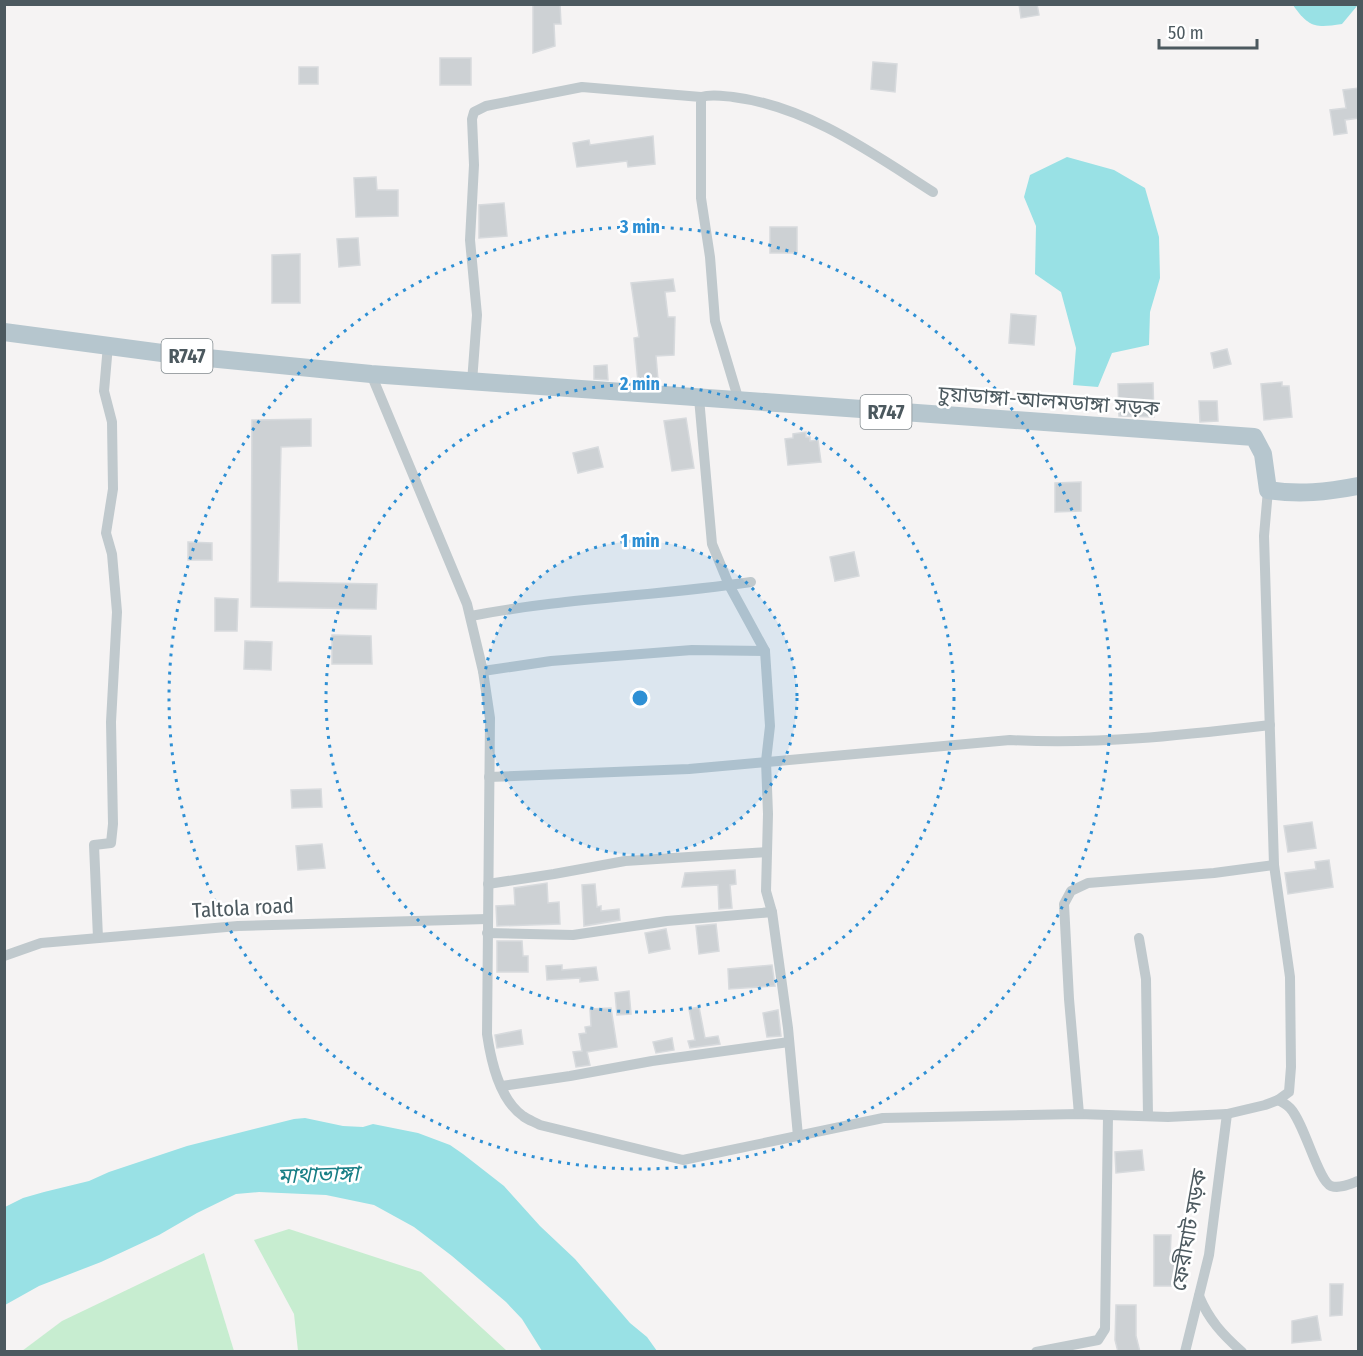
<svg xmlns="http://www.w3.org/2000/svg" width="1363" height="1356" viewBox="0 0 1363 1356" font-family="'Fira Sans Condensed','Noto Sans Bengali',sans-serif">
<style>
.green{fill:#c7edd0}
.water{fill:#99e1e5}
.building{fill:#cdd1d4;stroke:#d7dadd;stroke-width:1.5}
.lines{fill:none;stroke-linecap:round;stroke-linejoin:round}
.minor{stroke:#c0c9cd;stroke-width:10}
.primary{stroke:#b6c6ce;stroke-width:18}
.ring{fill:none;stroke:#2d8fd4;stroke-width:3;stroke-dasharray:3 6}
.labels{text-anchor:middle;stroke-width:5;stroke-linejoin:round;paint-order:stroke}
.shield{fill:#fff;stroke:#828b8f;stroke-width:1.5}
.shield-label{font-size:20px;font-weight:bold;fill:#4c595f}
.street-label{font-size:21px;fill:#4c595f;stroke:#fff}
.water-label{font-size:22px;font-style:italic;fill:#197f86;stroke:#fff}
.centre{fill:#2d8fd4;stroke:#fff;stroke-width:3}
.ring-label{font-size:18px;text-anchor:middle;font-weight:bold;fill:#2d8fd4;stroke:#fff;stroke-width:5;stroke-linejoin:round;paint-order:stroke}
</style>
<rect width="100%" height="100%" fill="#f5f3f3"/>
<g class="green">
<polygon points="289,1229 421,1272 507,1351 298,1351 294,1314 254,1240"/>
<polygon points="204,1253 234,1351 22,1351 62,1321"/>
</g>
<g class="water">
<path d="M1356 4 1357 6 1342 24C1316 28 1309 28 1293 5Z"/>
<polygon points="1067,157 1114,170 1145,188 1159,237 1160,278 1150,312 1149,345 1112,353 1098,387 1073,385 1076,348 1061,292 1035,274 1036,226 1024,197 1030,175"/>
<polygon points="305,1118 343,1126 363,1127 373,1124 418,1133 450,1145 463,1154 504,1186 540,1226 575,1259 630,1323 647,1337 657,1351 542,1351 522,1319 506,1302 452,1256 414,1227 374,1205 326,1195 259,1192 236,1194 197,1213 159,1235 101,1262 39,1286 5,1305 5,1207 23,1198 44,1192 89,1181 109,1172 187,1146 294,1119"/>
</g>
<g class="building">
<polygon points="533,4 560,4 561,24 554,24 555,46 533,53"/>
<polygon points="1019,4 1037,4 1039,15 1021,18"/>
<rect x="440" y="58" width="31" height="27"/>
<polygon points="873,62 897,64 895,92 871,89"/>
<rect x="299" y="67" width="19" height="17"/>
<polygon points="1359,88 1359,118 1345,120 1347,133 1334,135 1330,110 1346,108 1343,90"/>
<polygon points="653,136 655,164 628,167 627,161 577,167 573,143 589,140 590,145"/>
<polygon points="376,177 377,190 398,190 398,216 356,217 354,178"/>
<polygon points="504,203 507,236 479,238 479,205"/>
<rect x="770" y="227" width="27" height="26"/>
<polygon points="358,238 360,265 339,267 337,239"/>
<polygon points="300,254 300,303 272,303 272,255"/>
<polygon points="673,279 675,291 665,292 668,317 675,317 674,355 656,356 658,380 638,382 634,338 639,337 631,283"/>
<polygon points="1011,314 1036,316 1034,345 1009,343"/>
<polygon points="1227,349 1231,364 1214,368 1211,353"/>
<polygon points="607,365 608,380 594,379 594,366"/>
<polygon points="1282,382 1282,386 1289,386 1292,417 1264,420 1261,384"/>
<polygon points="1153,383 1154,417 1119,416 1118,384"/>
<polygon points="1199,401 1217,401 1218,421 1200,422"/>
<polygon points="686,418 694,468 672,471 664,421"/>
<polygon points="311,419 311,446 281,447 278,582 377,584 376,609 251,607 252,420"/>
<polygon points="806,432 806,437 810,437 810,441 818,440 821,462 788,465 785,439 793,438 793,434"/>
<polygon points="598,447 603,467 578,473 573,453"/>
<polygon points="1081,482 1081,511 1055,512 1055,483"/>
<polygon points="188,542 212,543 212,560 188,560"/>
<polygon points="854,552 859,576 835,581 830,557"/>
<polygon points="215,598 238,599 237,631 215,631"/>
<polygon points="332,635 371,636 372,664 332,664"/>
<polygon points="245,641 272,642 271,670 244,669"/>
<polygon points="321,789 322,807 292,808 291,790"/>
<polygon points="1312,822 1316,848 1288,852 1284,826"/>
<polygon points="322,844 325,868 298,870 296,846"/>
<polygon points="1329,860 1333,887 1288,894 1285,873 1316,869 1315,862"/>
<polygon points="735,870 736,884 730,885 732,908 719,909 718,885 682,887 685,873"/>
<polygon points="547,883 548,903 559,902 560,924 497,926 496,906 515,905 514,888"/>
<polygon points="595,884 597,907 601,906 601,911 619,909 620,920 584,926 582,885"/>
<polygon points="716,924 719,951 699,954 696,926"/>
<polygon points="666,929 670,949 649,953 645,933"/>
<polygon points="497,941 522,941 523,956 528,956 528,972 497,972"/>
<polygon points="562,965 562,970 596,967 598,980 580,982 580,978 547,980 546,966"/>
<polygon points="772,965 775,986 729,989 728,969"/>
<polygon points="629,991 631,1014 617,1015 615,993"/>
<polygon points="699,1007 705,1038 718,1036 720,1044 690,1048 688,1041 695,1040 689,1009"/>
<polygon points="611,1008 617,1047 587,1052 590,1065 576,1067 573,1052 582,1051 579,1034 586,1033 585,1027 591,1026 590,1009"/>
<polygon points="778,1010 781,1036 767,1037 763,1013"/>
<polygon points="521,1030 523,1044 497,1048 495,1035"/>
<polygon points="672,1038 674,1050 656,1053 653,1042"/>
<polygon points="1142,1150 1144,1170 1116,1173 1115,1152"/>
<polygon points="1154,1235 1171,1235 1170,1259 1186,1259 1186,1286 1154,1286"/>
<polygon points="1330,1284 1343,1284 1342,1315 1330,1316"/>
<polygon points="1116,1305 1136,1305 1136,1336 1140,1352 1118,1352 1115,1340"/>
<polygon points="1317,1316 1321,1340 1292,1343 1292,1321"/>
</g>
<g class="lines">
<g class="minor">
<path d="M701 97C712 94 722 96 733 97 807 106 872 153 933 192"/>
<path d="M371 374 467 604 483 671 490 718 487 1034C491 1061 499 1099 523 1116 528 1120 535 1122 540 1125L683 1160 883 1118 1079 1114 1168 1117 1227 1114 1265 1105 1278 1100 1289 1092 1291 1067 1290 977 1274 865 1264 536 1268 490"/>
<polyline points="472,382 477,315 470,240 474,165 472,119 474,112 486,106 582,87 701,97 701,198 710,257 715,321 739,401"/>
<polyline points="699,398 712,544 729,585 765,651 770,726 766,761 768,814 766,891 772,912 788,1028 798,1136"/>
<path d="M471 616C563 598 658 596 751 582"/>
<polyline points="483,671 551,661 692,650 765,651"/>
<path d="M489 777 689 769 1010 740C1098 745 1183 735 1270 725"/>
<polyline points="488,884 554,874 625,861 767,852"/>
<polyline points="487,933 573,935 667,921 772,912"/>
<polyline points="98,938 94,845 111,843 113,824 111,722 117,612 112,554 106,533 113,489 112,422 104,391 108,345"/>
<polyline points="1139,938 1146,979 1148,1116"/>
<polyline points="4,956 41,943 238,926 487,919"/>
<polyline points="502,1086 570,1076 652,1061 789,1042"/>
<path d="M1278 1100C1282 1102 1287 1105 1290 1108 1305 1124 1318 1181 1331 1186 1340 1189 1350 1184 1358 1181"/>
<polyline points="1079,1114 1069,999 1064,904 1071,891 1088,883 1214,873 1274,865"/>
<path d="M1199 1296C1209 1320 1222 1334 1242 1352"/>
<polyline points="1036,1352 1098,1340 1105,1329 1108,1116"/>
<polyline points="1185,1352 1209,1255 1227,1114"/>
</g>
<path class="primary" d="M4 332 177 355 371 374 1254 437 1263 454 1268 490C1299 495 1327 492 1358 486"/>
</g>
<circle cx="640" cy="698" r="157" fill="#2d8fd4" fill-opacity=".12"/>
<g class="ring">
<circle cx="640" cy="698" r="157"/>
<circle cx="640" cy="698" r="314"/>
<circle cx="640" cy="698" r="471"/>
</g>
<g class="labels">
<g class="shield">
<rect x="161.5" y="339" width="51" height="34" rx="4.5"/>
<rect x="860.5" y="395" width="51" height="34" rx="4.5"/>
</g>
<g class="shield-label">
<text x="187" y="363">R747</text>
<text x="886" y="419">R747</text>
</g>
<g class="street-label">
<text transform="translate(1049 401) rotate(4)" y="7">চুয়াডাঙ্গা-আলমডাঙ্গা সড়ক</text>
<text transform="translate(243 908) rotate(-3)" y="7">Taltola road</text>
<text transform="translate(1189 1230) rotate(-80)" y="7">ফেরীঘাট সড়ক</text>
</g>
<g class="water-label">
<text transform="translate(318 1174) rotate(-2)" y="8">মাথাভাঙ্গা</text>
</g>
</g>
<circle cx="640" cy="698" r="9" class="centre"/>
<g class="ring-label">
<text x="640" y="233">3 min</text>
<text x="640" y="390">2 min</text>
<text x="640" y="547">1 min</text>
</g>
<rect width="1363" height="1356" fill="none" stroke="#4c595f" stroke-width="12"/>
<path d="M1159 39v9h98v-9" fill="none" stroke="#4c595f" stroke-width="3"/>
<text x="1168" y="39" font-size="18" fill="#4c595f" stroke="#ffffff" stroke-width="4.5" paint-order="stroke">50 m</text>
</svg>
